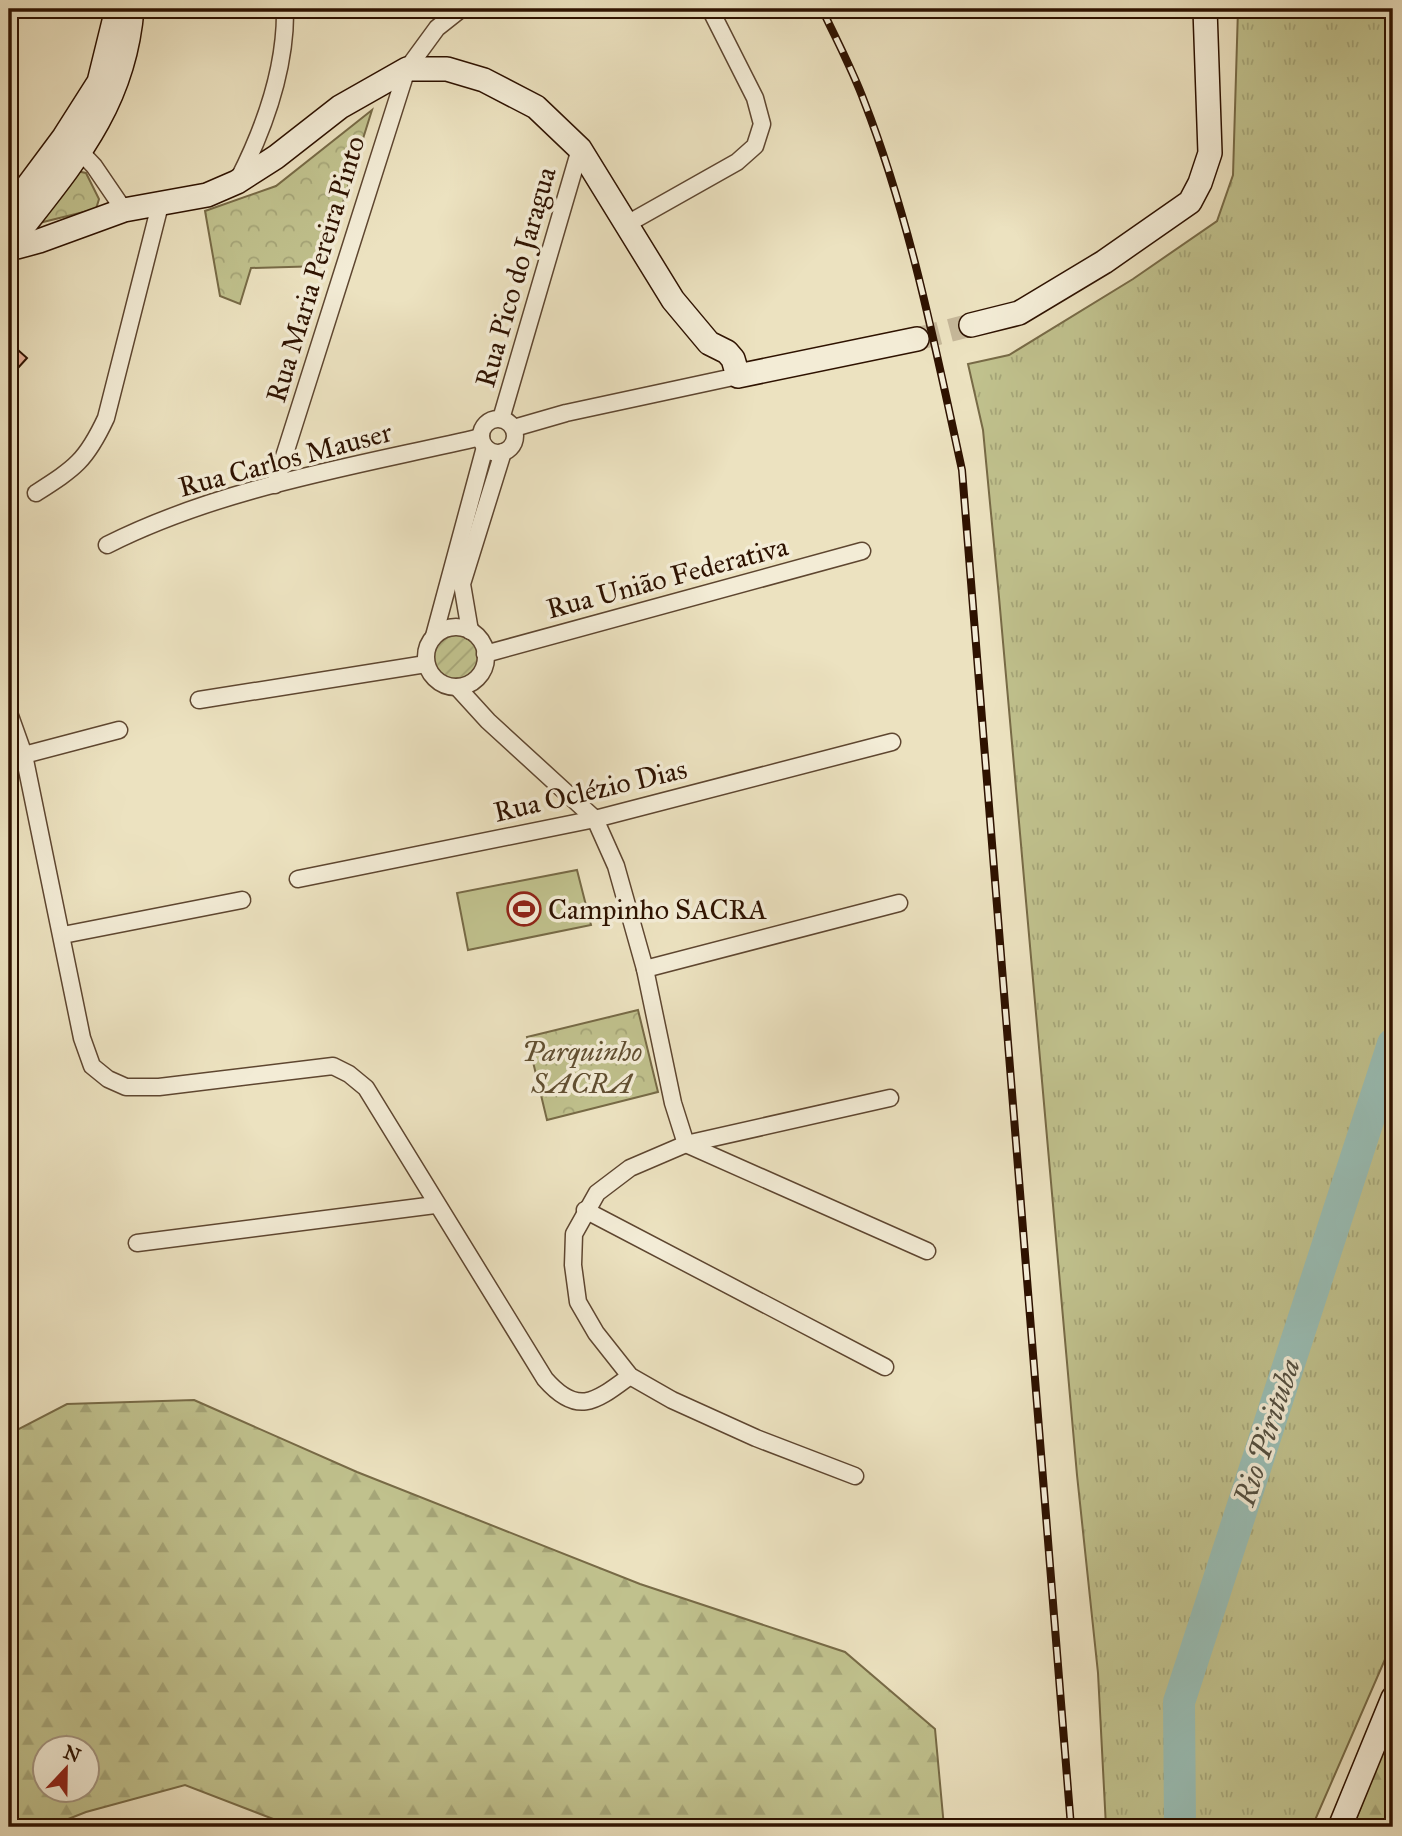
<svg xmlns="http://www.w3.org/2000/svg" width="1402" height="1836" viewBox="0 0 1402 1836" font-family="'IM FELL Great Primer',serif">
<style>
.grass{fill:url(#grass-tufts);stroke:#776a46;stroke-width:2}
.forest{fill:url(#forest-firs);stroke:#776a46;stroke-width:2;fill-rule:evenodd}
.park{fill:url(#park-crowns);stroke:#776a46;stroke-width:2}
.garden{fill:url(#garden-furrows);stroke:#776a46;stroke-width:2}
.pitch{fill:#c0c18d;stroke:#776a46;stroke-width:2}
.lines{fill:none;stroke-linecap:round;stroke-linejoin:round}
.river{stroke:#99bdb4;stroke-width:32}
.building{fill:#e9b39b;stroke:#2e1200;stroke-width:2}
.secondary-tunnel{stroke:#c6b89a;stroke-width:23;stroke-dasharray:23 11;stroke-linecap:butt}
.street-casing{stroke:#5e4630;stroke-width:19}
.secondary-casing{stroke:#2e1200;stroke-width:26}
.street{stroke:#f3ecd6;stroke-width:16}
.secondary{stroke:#f3ecd6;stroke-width:23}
.rail-casing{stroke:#2e1200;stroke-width:8}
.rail{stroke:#f3ecd6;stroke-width:5;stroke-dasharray:16;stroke-linecap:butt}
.labels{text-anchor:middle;stroke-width:7;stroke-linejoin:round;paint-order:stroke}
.street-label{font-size:28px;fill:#2e1200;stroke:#f3ecd6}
.poi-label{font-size:28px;fill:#2e1200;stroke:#f3ecd6;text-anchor:start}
.park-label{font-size:28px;font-style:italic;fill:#614f31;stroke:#f3ecd6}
.water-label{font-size:30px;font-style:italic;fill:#534e3f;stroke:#f3ecd6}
</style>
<defs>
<pattern id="grass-tufts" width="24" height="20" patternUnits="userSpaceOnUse" patternTransform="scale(1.75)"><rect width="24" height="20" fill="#c0c18d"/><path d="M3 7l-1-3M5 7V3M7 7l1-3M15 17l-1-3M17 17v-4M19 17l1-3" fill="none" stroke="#a5a578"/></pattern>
<pattern id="forest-firs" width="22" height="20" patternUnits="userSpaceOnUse" patternTransform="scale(1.75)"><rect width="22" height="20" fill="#c0c18d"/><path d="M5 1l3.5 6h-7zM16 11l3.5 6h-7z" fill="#a5a578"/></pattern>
<pattern id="park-crowns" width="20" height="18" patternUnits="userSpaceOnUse" patternTransform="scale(1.75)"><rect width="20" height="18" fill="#c0c18d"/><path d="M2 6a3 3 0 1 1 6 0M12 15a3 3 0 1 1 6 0" fill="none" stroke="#a5a578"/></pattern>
<pattern id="garden-furrows" width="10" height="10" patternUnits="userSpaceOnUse" patternTransform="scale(1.75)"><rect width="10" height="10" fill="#c0c18d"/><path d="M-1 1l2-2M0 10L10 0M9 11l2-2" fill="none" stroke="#a5a578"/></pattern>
</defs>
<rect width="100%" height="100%" fill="#ece2c0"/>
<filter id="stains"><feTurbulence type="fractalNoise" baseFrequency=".00286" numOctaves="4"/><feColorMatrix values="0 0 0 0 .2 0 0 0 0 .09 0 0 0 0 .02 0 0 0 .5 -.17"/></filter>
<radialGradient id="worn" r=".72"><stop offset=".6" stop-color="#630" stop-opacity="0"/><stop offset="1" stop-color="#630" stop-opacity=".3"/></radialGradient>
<polygon class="grass" points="1238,9 1387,9 1393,61 1393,1641 1312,1827 1106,1827 1098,1673 1077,1475 999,597 983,430 968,364 1009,355 1133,279 1217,221 1233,175"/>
<g class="forest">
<path d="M194 1400 357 1472 640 1584 845 1652 935 1729 944 1827H294L185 1785 86 1812 48 1827H9V1434L67 1404ZM46 1748H88V1790H46Z"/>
<polygon points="1393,1724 1393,1827 1353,1827"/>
</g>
<g class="park">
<polygon points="372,110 323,266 251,268 240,304 220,296 205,211 276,186"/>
<polygon points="76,171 86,173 99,199 96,209 35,224"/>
<polygon points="638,1010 658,1092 547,1120 527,1037"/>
</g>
<circle class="garden" cx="456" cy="656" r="23"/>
<polygon class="pitch" points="577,870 591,925 468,950 457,893"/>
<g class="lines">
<polyline class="river" points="1180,1827 1179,1702 1393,1044"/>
</g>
<polygon class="building" points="9,342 27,358 9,378"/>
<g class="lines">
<polyline class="secondary-tunnel" points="917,339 971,325"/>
<defs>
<g id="street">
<polyline points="75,146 94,166 124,210"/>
<path d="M238 180C264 129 286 67 285 9"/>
<polyline points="627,224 737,162 755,146 762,124 755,98 710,9"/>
<circle cx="498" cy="436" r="17"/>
<polyline points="501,419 580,149"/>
<polyline points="514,428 566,413 738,376"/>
<polyline points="275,485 407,69 437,28 461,9"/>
<path d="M36 493C75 468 86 461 106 418L160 205"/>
<path d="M107 545C222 487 356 466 481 437"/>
<circle cx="456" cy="657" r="30"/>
<polyline points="470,631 462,584 503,452"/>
<polyline points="434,636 485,447"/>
<polyline points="485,654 862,551"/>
<polyline points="457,687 488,721 595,819 616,866 645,969 673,1103 686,1144 927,1251"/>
<polyline points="199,700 426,664"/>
<path d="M9 713 24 755 82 1038 92 1066 108 1079 126 1087H159L333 1066 349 1074 366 1088 545 1379C578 1417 596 1401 630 1376"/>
<polyline points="24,755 119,730"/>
<polyline points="298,879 595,819 892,742"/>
<polyline points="63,935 242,900"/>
<polyline points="645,969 899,903"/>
<polyline points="585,1210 885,1367"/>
<polyline points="137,1243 435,1205"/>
<polyline points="855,1476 756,1438 672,1400 630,1376 596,1333 578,1302 573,1265 574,1234 597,1193 630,1168 686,1144 890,1098"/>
</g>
<g id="secondary">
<polyline points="9,211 64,137 99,82 117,9"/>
<polyline points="9,245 17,247 39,241 124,210 207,195 237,182 276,157 340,107 407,69 447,69 484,80 536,107 580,149 673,300 709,343 727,352 733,359 738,376 917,339"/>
<path d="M9 245C68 168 124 110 132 9"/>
<polyline points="971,325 1019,313 1104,262 1190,202 1200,183 1210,153 1205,9"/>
<polyline points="1340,1827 1393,1698"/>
</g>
</defs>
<use href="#street" class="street-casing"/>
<use href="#secondary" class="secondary-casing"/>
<use href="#street" class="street"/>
<use href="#secondary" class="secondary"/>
<defs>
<path id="rail" d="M822 9C836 39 852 69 864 101 910 219 935 346 962 470L1071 1827"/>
</defs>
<use href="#rail" class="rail-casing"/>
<use href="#rail" class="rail"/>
</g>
<defs>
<symbol id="stadium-ring" viewBox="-11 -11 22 22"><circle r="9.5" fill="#f3ecd6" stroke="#8f2418" stroke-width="1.5"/><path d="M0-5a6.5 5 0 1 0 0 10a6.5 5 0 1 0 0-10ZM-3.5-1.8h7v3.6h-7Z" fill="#8f2418"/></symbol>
</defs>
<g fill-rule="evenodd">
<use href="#stadium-ring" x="505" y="890" width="38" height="38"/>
</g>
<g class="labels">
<g class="street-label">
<text transform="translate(315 269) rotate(-73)" y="10">Rua Maria Pereira Pinto</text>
<text transform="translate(515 277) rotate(-74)" y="10">Rua Pico do Jaragua</text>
<text transform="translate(285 459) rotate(-15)" y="10">Rua Carlos Mauser</text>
<text transform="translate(667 577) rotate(-15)" y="10">Rua União Federativa</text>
<text transform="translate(590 790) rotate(-13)" y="10">Rua Oclézio Dias</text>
</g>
<g class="poi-label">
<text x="548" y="919">Campinho SACRA</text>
</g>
<g class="park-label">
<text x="582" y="1061">Parquinho<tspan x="582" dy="32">SACRA</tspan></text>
</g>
<g class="water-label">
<text transform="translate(1267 1432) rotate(-72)" y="10">Rio Pirituba</text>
</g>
</g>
<rect width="1402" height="1836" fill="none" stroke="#ece2c0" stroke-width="35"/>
<rect x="10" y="10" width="1381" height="1815" fill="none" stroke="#2e1200" stroke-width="3.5"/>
<rect x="18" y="18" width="1367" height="1801" fill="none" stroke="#2e1200" stroke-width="2"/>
<g transform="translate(66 1769) rotate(22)"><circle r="33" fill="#f3ecd6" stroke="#a49580" stroke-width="2"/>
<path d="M0-5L12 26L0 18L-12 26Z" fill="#8f2418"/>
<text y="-10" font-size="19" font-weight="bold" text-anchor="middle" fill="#2e1200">N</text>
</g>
<rect width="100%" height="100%" filter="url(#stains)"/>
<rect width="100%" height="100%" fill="url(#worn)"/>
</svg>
